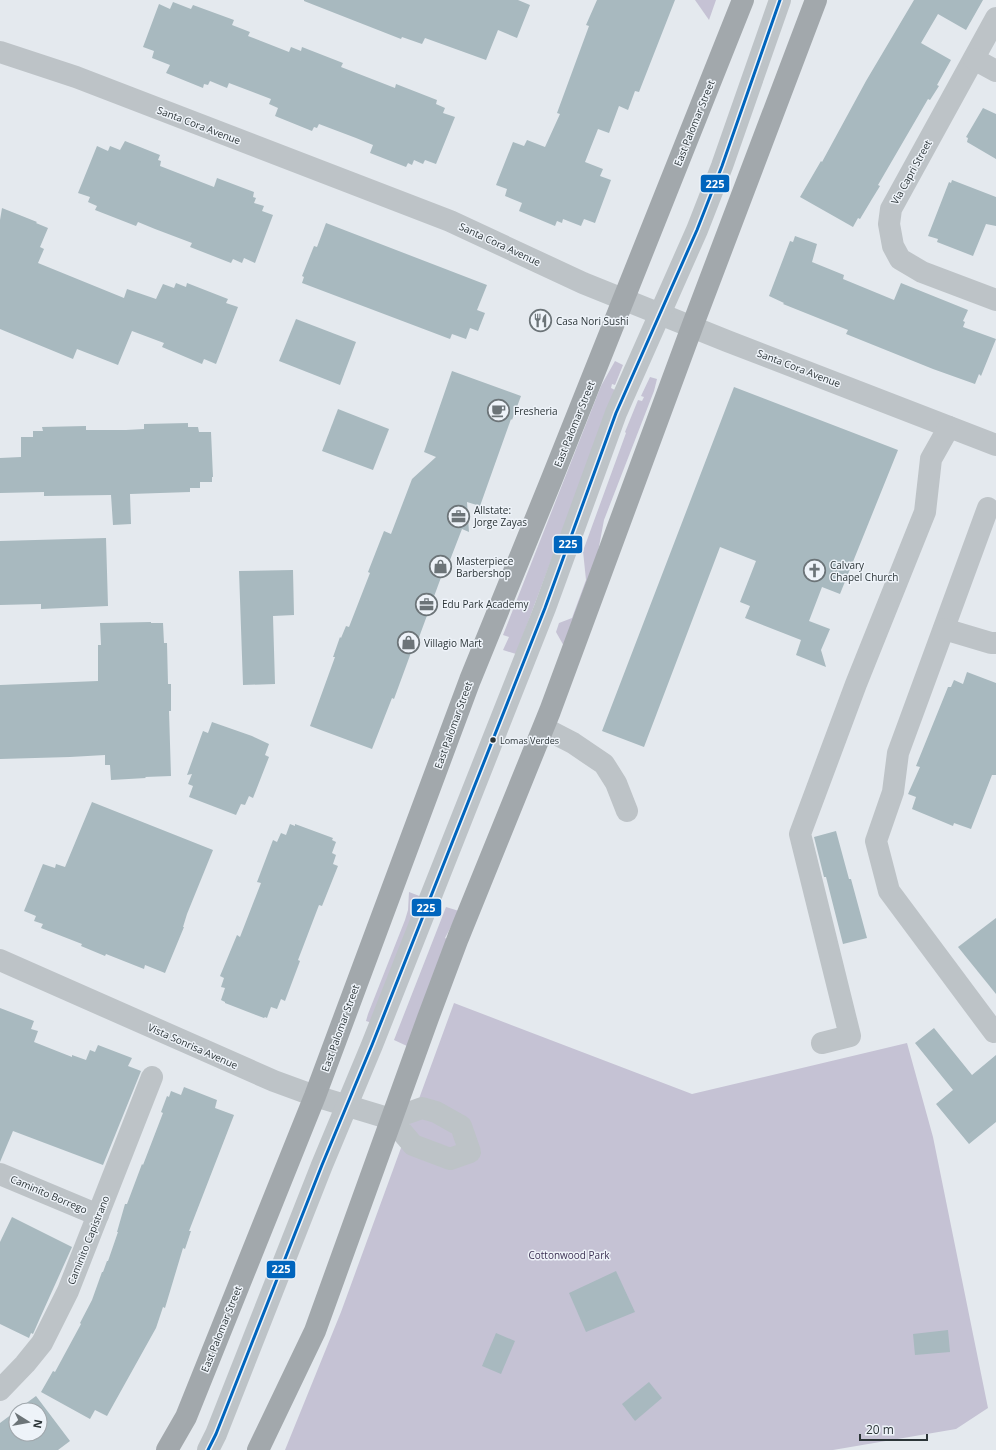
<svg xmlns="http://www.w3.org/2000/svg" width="996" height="1450" viewBox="0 0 996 1450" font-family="'Open Sans',sans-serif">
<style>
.green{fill:#c5c2d4}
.building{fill:#a8b9bf}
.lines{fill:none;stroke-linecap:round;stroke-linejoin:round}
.minor{stroke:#bdc3c7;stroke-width:22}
.major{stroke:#a2a8ac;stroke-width:22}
.bus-1-casing{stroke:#eef3f9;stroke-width:6}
.bus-1{stroke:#0065bd;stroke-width:3}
.bus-dot{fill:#2c3538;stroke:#eef3f9;stroke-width:1.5}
.labels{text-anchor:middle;stroke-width:3;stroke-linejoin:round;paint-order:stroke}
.bus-label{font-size:9px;fill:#2c3538;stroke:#eef3f9;text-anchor:start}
.street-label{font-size:10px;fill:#2c3538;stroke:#eef3f9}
.poi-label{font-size:10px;fill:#2c3538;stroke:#eef3f9;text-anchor:start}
.park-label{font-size:10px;fill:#3d3254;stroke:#eef3f9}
.line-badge{stroke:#eef3f9;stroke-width:1.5}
.badge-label{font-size:11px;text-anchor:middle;font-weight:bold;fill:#fff}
</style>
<rect width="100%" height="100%" fill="#e4e9ee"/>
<g class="green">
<polygon points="695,0 716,0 709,20"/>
<polygon points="615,361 623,365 615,385 612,384 611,388 615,390 516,654 503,650 509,637 503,635 601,386"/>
<polygon points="650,377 657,379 654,391 604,520 597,557 565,648 556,632 559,623 572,618 586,580 583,551 626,433 625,432 638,400 642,401 644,397 641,396"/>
<polygon points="409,892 422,897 372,1023 366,1021 368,1014 405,920 408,910"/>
<polygon points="446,907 459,911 445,938 451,941 407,1046 394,1040"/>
<polygon points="454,1003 692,1094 907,1043 933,1137 988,1408 956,1429 833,1450 285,1450 341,1312"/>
</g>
<g class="building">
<polygon points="304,0 518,0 530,5 517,38 498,30 486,60 425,38 422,44 402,37 401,39 304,1"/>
<polygon points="597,0 675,0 639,92 635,91 628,110 619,106 609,133 598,129 585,162 603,169 600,176 611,180 595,223 584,219 581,226 563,219 562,223 557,221 555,226 519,211 522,203 505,196 507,189 496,185 513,142 524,146 527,140 545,147 560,114 557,113 589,26 586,25"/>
<polygon points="914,0 983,0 966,30 938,14 921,43 951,60 937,85 939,86 930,100 928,99 878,185 880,186 872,199 860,219 858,218 853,227 800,197 821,161 822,162 866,81"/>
<polygon points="173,2 191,9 193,5 234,20 232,25 250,32 248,36 289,52 291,47 301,51 302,47 343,63 341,67 395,88 396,84 437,100 436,104 445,108 443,113 455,117 436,164 425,160 423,164 414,160 412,165 408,163 406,167 370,153 373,145 356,138 319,124 317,128 314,127 312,131 275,116 278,108 269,104 271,99 229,83 227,88 210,81 208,85 204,84 203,88 166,73 170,65 152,58 154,51 143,47 159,4 170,9"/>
<polygon points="983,108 996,114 996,159 967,142 968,138 966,137"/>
<polygon points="125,141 160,155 158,160 161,161 160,166 214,187 217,178 254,192 253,197 256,198 254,203 264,206 262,211 273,215 255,263 244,258 242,263 233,259 231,263 190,247 192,243 155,229 138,222 136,226 95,210 97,206 88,202 90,197 78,193 97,146 108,151 110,146 120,150"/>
<polygon points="952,180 996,197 996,226 986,224 973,256 937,242 938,239 928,236 949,182 951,183"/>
<polygon points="2,208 37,222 36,223 48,228 40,247 44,249 38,263 124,298 127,289 156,299 163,284 174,288 176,283 186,287 187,283 228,299 226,303 238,307 216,364 204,359 202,364 162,347 164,343 132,331 118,365 77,349 73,359 0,329 0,220"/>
<polygon points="326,223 487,285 477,310 485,313 478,331 470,328 466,339 452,334 450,339 302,283 304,277 302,276 314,246 317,247"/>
<polygon points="795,236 817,244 812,262 844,275 843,279 894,300 901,283 968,310 963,321 965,322 963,327 996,339 981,376 979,374 975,384 933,369 846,334 848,330 783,304 784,303 769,296 790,241 793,242"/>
<polygon points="296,319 356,342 340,385 279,361"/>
<polygon points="452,371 521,396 512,420 511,419 480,506 467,502 469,532 462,529 445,573 443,572 418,640 416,639 394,699 392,698 372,749 310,726 335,657 333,657 340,637 341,638 346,626 349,627 370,573 368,572 384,531 391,534 412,479 436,457 424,452"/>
<polygon points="734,387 898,450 840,594 822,587 809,621 830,629 821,650 826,667 796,655 801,640 745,618 750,606 740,602 756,561 720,547 644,747 602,731"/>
<polygon points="338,409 389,429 373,470 322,451"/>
<polygon points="188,423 188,427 198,427 199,432 211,432 213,477 212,477 212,482 200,482 200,488 190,488 190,492 130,494 131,524 113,525 111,495 44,496 44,492 0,493 0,458 21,457 21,437 33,437 33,431 43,431 42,427 86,426 86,430 126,430 144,429 144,424"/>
<polygon points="106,538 108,606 41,609 41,604 0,605 0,541"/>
<polygon points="293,570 294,615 273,616 275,684 243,685 239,571"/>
<polygon points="151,622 151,623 163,623 164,643 167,643 168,684 171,684 171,711 169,711 171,776 145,777 146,778 111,780 110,765 105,765 105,755 70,757 0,759 0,685 98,681 98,645 101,645 100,623"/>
<polygon points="967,672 996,683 996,775 992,775 971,829 954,823 953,826 912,809 916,797 908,794 920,767 916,766 948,687 951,687 954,680 963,684"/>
<polygon points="212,722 252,736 269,744 265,755 269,757 253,798 249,796 245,805 241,804 236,815 189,797 193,786 188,784 192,774 187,775 203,731 208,733"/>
<polygon points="92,802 213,850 187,914 183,927 184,927 165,973 145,965 144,969 106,954 105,956 81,946 82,944 41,928 43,924 34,921 36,916 24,911 43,864 55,868 56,864 65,867"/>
<polygon points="290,824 295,826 295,824 333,838 332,840 336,842 332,853 336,855 333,864 338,866 322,906 319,905 298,960 300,961 285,1001 281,999 277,1009 271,1007 267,1018 265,1017 264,1018 225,1003 225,1002 221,1000 225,988 221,987 224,978 220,976 237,935 240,937 261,883 257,882 273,840 277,842 281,833 286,835"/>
<polygon points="836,831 849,879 851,879 867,938 843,944 826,877 824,877 814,837"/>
<polygon points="996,918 996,994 958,947"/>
<polygon points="0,1008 34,1021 31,1029 38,1031 34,1042 72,1057 72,1055 86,1060 90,1050 95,1052 98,1045 132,1058 128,1066 141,1071 103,1165 13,1131 0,1162"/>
<polygon points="934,1028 972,1075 996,1055 996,1122 969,1144 936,1104 953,1090 915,1043"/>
<polygon points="184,1087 217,1100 215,1108 234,1115 189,1231 191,1231 185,1249 183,1248 165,1308 163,1307 156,1328 107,1416 95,1410 90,1419 41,1392 53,1371 55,1372 81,1324 80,1323 92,1300 102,1272 103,1272 107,1261 108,1261 118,1232 117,1232 125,1204 127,1204 142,1164 143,1165 163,1113 161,1112 167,1096 169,1097 171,1091 181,1095"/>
<polygon points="12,1217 72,1247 40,1318 33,1334 31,1333 29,1338 0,1324 0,1242"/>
<polygon points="616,1271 635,1312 586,1332 569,1293"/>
<polygon points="948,1330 950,1352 915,1355 913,1334"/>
<polygon points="496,1333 515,1341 501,1374 482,1366"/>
<polygon points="649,1382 662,1398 635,1421 622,1404"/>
<polygon points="36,1396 70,1441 58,1450 0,1450 0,1423 16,1411 16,1434 40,1434 40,1410 17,1410"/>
</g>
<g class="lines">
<g class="minor">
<polyline points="996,18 891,209 889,224 893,246 900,259 922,272 996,300"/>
<polyline points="0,52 76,77 450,221 583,283 727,341 996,445"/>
<polyline points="974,59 996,71"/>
<polyline points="988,508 898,753 893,792 876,841 889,891 994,1032"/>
<polyline points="944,629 991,643 996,643"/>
<polyline points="544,728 573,743 604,764 616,783 627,811"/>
<polyline points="0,960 274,1081 315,1096 391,1119"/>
<polyline points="822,1043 850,1036 800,834 856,684 925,512 931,459 949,427"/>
<polygon points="422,1108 436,1112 461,1126 470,1152 450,1159 413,1145 391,1119"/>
<polyline points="0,1174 98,1215"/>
<polyline points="0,1390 25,1364 42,1343 68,1291 152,1077"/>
<polyline points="208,1450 216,1434 322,1165 372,1045 545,608 616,413 697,230 722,166 780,0"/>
</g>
<g class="major">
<polyline points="167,1450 186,1417 315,1096 470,680 551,481 743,0"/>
<polyline points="258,1450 315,1331 428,1018 458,938 550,711 692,327 816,0"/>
</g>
<defs>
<polyline id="bus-1" points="208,1450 216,1434 322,1165 372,1045 545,608 616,413 697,230 722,166 780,0"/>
</defs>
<use href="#bus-1" class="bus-1-casing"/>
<use href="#bus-1" class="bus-1"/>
</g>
<defs>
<symbol id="restaurant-ring" viewBox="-11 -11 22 22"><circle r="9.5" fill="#eef3f9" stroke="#6c7478" stroke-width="1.5"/><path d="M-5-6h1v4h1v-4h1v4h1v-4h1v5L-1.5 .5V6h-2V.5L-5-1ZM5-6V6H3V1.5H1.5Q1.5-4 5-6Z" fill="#6c7478"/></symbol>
<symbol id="cafe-ring" viewBox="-11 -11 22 22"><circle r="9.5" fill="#eef3f9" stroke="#6c7478" stroke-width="1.5"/><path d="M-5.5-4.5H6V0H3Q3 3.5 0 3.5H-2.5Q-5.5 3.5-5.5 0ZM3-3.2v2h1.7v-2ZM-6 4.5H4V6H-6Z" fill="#6c7478"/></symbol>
<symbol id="office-ring" viewBox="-11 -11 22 22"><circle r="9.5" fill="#eef3f9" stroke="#6c7478" stroke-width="1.5"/><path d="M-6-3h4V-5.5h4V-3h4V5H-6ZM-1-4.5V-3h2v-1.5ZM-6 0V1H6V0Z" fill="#6c7478"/></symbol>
<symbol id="shop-ring" viewBox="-11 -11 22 22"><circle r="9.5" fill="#eef3f9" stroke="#6c7478" stroke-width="1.5"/><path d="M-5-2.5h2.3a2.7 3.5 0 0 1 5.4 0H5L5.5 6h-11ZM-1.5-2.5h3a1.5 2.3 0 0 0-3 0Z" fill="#6c7478"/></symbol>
<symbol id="church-ring" viewBox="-11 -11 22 22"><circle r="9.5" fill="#eef3f9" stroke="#6c7478" stroke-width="1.5"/><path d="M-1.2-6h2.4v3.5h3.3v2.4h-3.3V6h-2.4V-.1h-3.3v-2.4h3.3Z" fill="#6c7478"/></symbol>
</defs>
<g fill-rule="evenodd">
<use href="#restaurant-ring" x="528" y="308" width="25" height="25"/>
<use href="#cafe-ring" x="486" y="398" width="25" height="25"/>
<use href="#office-ring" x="446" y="504" width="25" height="25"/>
<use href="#shop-ring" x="428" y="554" width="25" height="25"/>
<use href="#church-ring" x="802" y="558" width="25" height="25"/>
<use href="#office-ring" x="414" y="592" width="25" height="25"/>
<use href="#shop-ring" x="396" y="630" width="25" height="25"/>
</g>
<circle class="bus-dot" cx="493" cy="740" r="3.5"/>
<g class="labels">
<g class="bus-label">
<text x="500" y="744">Lomas Verdes</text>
</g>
<g class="street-label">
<text transform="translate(694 123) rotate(-68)" y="4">East Palomar Street</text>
<text transform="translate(199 125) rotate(21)" y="4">Santa Cora Avenue</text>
<text transform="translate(911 172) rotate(-61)" y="4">Via Capri Street</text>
<text transform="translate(500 244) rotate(25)" y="4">Santa Cora Avenue</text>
<text transform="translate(799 368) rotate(21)" y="4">Santa Cora Avenue</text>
<text transform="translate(574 424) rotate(-68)" y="4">East Palomar Street</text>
<text transform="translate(453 725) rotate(-70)" y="4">East Palomar Street</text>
<text transform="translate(340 1028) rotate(-70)" y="4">East Palomar Street</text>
<text transform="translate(193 1046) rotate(24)" y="4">Vista Sonrisa Avenue</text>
<text transform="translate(49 1194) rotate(23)" y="4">Caminito Borrego</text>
<text transform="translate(88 1240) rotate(-68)" y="4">Caminito Capistrano</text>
<text transform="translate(221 1329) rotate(-68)" y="4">East Palomar Street</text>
</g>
<g class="poi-label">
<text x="556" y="325">Casa Nori Sushi</text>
<text x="514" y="415">Fresheria</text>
<text x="474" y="514">Allstate:<tspan x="474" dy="12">Jorge Zayas</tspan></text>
<text x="456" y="565">Masterpiece<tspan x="456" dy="12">Barbershop</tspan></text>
<text x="830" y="569">Calvary<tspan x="830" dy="12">Chapel Church</tspan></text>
<text x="442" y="608">Edu Park Academy</text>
<text x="424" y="647">Villagio Mart</text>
</g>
<g class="park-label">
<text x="569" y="1259">Cottonwood Park</text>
</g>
</g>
<g class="line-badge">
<rect x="700" y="174" width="30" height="19" rx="4" fill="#0065bd"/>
<rect x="553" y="535" width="30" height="19" rx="4" fill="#0065bd"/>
<rect x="411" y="898" width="31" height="19" rx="4" fill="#0065bd"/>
<rect x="266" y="1260" width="30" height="19" rx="4" fill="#0065bd"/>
</g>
<g class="badge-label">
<text x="715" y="188">225</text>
<text x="568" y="548">225</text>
<text x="426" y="912">225</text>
<text x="281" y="1273">225</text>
</g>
<g transform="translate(28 1422) rotate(101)"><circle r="19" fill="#eef3f9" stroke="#a0a7ac"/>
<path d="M0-3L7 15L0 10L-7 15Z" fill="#6c7478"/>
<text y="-6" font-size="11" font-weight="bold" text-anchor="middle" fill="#2c3538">N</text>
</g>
<path d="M860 1434v6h67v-6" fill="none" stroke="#2c3538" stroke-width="2"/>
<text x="866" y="1434" font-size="12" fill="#2c3538" stroke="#eef3f9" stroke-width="3" paint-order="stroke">20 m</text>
</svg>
